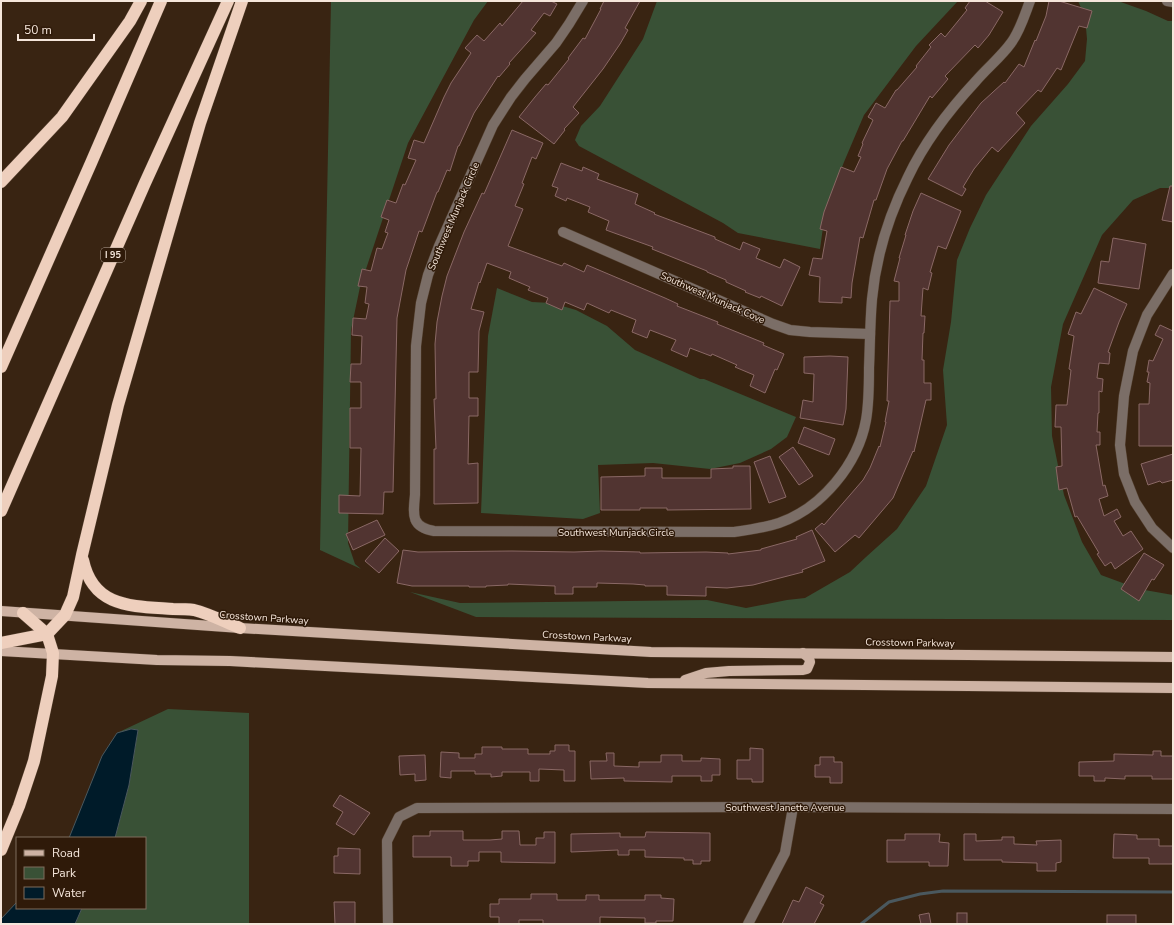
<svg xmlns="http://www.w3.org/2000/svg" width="1174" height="925" viewBox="0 0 1174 925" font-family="'Nunito Sans',sans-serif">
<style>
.green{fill:#395136}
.water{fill:#001b29;stroke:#4a585e}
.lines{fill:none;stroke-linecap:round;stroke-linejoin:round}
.stream{stroke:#4a585e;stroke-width:3}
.building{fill:#513431;stroke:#8a6865}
.minor-casing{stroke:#533f2e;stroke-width:11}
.major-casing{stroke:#533f2e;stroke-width:11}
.highway-casing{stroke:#533f2e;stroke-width:13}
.minor{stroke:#7b6e67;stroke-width:10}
.major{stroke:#ceb3a4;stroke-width:10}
.highway{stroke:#eecfbd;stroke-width:12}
.labels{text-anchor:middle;stroke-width:3;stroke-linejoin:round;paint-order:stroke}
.shield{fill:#2f1a09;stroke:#baa99c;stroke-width:1}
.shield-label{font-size:9px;font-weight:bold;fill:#f5e6db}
.street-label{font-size:10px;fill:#f5e6db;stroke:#2f1a09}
</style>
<rect width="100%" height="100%" fill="#392412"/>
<g class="green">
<polygon points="331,1 488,1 474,20 408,143 360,287 351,330 348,543 355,564 361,569 320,550"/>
<polygon points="657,1 958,1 916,46 864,115 844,162 825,213 820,249 738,233 723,223 579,146 575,140 581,126 600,106 643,39"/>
<polygon points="1078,1 1118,1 1146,11 1168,21 1173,21 1173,188 1160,188 1133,200 1102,235 1063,324 1051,387 1052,436 1064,495 1082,542 1101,575 1139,589 1173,595 1173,620 476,617 410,592 460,603 707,600 746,608 787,600 805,598 850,572 866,557 897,529 926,486 947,425 943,370 951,322 957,260 970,228 986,195 1031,126 1068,84 1085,61 1087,39 1085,17"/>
<polygon points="497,288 532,302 552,303 576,310 607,326 635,350 700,379 704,379 796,417 787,437 771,449 740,463 710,469 653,463 598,465 600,513 583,519 481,513 488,336"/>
<polygon points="168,709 249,713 249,924 75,924 82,908 145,908 145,838 115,838 129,785 138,730 131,729 117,733"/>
</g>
<g class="water">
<polygon points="131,729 138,730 129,785 115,838 69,838 102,756 117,733"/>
<polygon points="17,902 17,908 82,908 75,924 1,924 1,919"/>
</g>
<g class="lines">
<polyline class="stream" points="861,924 889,902 920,894 943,891 1173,892"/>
</g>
<g class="building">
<polygon points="523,1 551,1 557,4 550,16 544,13 531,30 536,33 509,63 510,64 499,77 498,76 474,113 459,146 458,146 450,171 447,170 438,192 437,192 422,232 419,231 406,270 397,318 393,492 384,492 383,514 339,513 339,495 360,496 361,448 350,448 350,408 361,408 361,382 350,382 351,364 361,364 362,336 352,335 353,318 366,319 369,304 365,303 367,287 358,286 362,269 371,271 377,248 382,249 388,233 385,232 389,220 381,217 387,200 396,203 403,184 405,185 416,160 408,158 414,140 424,143 444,97 451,83 471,53 465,48 477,35 484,41 500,23 502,26"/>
<polygon points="604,1 640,1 625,28 628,30 620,44 603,69 573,107 579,113 564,129 565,130 554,144 519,117 535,97 546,84 548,85 569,59 568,58 583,38 585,39 601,9 600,9"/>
<polygon points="970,1 985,1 1003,12 989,35 978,48 975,45 945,76 948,79 932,98 930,96 903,141 902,141 887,169 876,200 874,200 863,238 860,237 852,283 851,298 842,297 842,303 819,302 820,277 809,275 813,258 822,259 827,231 820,229 824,212 841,167 854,172 861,157 858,156 863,144 862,143 873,120 868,117 876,103 885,108 896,90 897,90 917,67 916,66 931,47 929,45 941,33 945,37 967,10 965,8"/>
<polygon points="1049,1 1059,1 1092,11 1087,28 1079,26 1061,70 1057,68 1041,92 1038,90 1016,113 1025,123 998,152 992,147 974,169 963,187 966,189 962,196 928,179 949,145 981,103 1004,82 1005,83 1019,64 1024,67 1035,40 1036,41 1046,16"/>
<polygon points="512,130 543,143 536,159 532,157 522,183 524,184 515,206 523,209 508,246 562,266 564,263 584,272 587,265 665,298 678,304 677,306 718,322 717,324 764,343 763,345 784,354 777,370 775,369 765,393 750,386 754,375 735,367 737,365 712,354 711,356 690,348 687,357 671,350 676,340 650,330 647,338 632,332 636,320 611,310 609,313 587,303 584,310 565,302 562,310 546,303 548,298 528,290 530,287 509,278 511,272 487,263 480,283 479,282 471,309 484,312 479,331 478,372 469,372 469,398 478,398 478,416 469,416 468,464 478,463 478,503 434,504 434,449 436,449 434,399 436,399 435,344 437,322 442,296 447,276 464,232 482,193 484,194"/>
<polygon points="561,163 582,171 583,167 599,174 597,179 638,194 635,204 655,213 654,214 715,237 715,239 740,250 743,242 760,249 756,258 780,268 784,259 800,267 782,306 761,296 760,298 745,292 746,291 726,282 726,280 707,272 707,271 652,249 653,247 606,230 609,221 588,212 590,207 567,198 566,201 555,196 558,188 552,186"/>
<polygon points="1170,186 1173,186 1173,222 1162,220"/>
<polygon points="921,193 961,211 946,249 938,246 930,272 932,273 928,290 923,288 921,316 925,316 924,333 923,333 922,360 924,360 924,383 931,383 931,400 926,400 914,452 913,451 893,498 859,538 855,535 835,552 815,529 822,523 824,525 863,480 870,468 879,446 880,447 886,422 885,422 889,401 887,401 890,301 899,301 899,282 894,281 900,258 899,258 906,235 905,235 913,211"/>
<polygon points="1113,238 1146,244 1139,289 1098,283 1101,261 1109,262"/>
<polygon points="1094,288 1127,304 1119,322 1108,352 1110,353 1109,364 1099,363 1097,378 1103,379 1102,392 1099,391 1099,413 1098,413 1097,432 1100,432 1100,445 1096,445 1103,486 1105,485 1108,496 1099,499 1104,516 1117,509 1121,517 1114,521 1123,536 1131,531 1143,549 1115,569 1111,562 1105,566 1097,554 1099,553 1077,516 1075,517 1067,488 1059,490 1056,467 1062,466 1061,427 1055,427 1056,405 1067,405 1071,370 1069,369 1074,336 1068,334 1076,312 1081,314"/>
<polygon points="1160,325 1173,331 1173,446 1139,446 1139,404 1149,404 1150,383 1147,382 1149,372 1147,372 1149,360 1153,361 1163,339 1155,335"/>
<polygon points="830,356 848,357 846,409 843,425 800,418 803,400 813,402 814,374 804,373 804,357"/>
<polygon points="804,427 835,439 829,455 798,443"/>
<polygon points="793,447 813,476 799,485 779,457"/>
<polygon points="1173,454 1173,480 1162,483 1160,481 1148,485 1141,464"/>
<polygon points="770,456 786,497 769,503 754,462"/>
<polygon points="733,466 750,466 751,509 667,510 667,508 640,508 640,510 601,510 601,477 645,476 645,468 662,468 662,478 711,478 711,469 733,468"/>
<polygon points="377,520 385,535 353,550 346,534"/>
<polygon points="812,530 825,561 802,570 803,572 753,585 727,588 706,587 706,596 667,595 667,586 645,586 645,585 633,584 597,583 597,587 573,587 573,594 555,594 555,586 508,584 508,585 486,586 486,587 469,587 469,586 412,586 397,583 403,550 418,552 512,551 574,552 601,551 640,552 640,553 706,552 728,553 728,554 761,550 761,549 797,539 796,537"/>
<polygon points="385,538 399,551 379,573 365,561"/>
<polygon points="1144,553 1164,565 1154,580 1152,579 1139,601 1121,589"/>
<polygon points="555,745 569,745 569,751 575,751 575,781 564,781 564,770 539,769 539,781 530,781 530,772 502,772 502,776 491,777 491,774 475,774 475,771 451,771 451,778 440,777 441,752 459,753 459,758 475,758 475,754 482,754 482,747 502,747 502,749 528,749 528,754 550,754 550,751 555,751"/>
<polygon points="750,748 763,749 763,782 752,782 752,779 737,779 737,760 750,760"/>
<polygon points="1153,751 1161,751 1161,756 1173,756 1173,779 1152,779 1152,776 1125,776 1125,779 1105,778 1105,781 1094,781 1094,776 1079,776 1079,762 1114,761 1114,754 1153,755"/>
<polygon points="606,753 614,753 614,766 639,767 639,762 661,762 661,755 682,755 682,761 701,761 701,758 720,759 720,775 712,775 712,781 701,781 701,776 672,776 672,782 624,781 624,778 591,779 590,761 607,761"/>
<polygon points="425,755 426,780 415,781 415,774 400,775 399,756"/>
<polygon points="820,757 834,757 834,762 842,762 842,783 830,783 830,777 815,777 815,765 820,765"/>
<polygon points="340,795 370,813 354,835 336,824 343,812 333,806"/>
<polygon points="430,831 463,831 463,840 490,840 502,839 502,831 519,831 520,845 536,845 536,838 544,838 544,832 555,832 555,863 501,862 501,852 479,852 479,861 468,861 468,866 451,866 451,857 413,857 413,836 430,836"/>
<polygon points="646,832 710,833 710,861 701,861 701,864 693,864 693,860 684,860 684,858 645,857 645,850 629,850 629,855 618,855 618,850 571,852 571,834 620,833 620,837 645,837"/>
<polygon points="905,834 940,834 939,842 949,843 948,866 929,866 929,862 887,862 887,840 905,840"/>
<polygon points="964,834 976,834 976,841 1002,840 1002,837 1014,837 1014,844 1037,845 1036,841 1061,840 1061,862 1056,863 1056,871 1037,871 1037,863 1002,862 1002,860 964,860"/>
<polygon points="1114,834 1137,835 1137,839 1159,839 1159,846 1173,846 1173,864 1149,864 1149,858 1113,858"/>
<polygon points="338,848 360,849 360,874 334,873 334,856 338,856"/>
<polygon points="806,887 824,896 820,903 824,905 814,924 782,924 793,900 799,902"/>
<polygon points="531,894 557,894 557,900 586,900 586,895 599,895 599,900 645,900 645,895 661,895 661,898 674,899 673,921 656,921 656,923 645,923 645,918 600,917 600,924 543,924 543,920 519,920 519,924 499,924 499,917 490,917 490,904 499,904 499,899 531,899"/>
<polygon points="334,902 355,902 355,924 335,924"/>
<polygon points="929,913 931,924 921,924 919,915"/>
<rect x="957" y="913" width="10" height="11"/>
<rect x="1107" y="915" width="29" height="9"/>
</g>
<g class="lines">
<defs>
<g id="minor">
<path d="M583 1 569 24 556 43 525 79 511 97 493 125 439 246 428 275 421 303 416 346 415 495C413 515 411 527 434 531L734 532C749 530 764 528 779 523 822 508 858 464 866 420 869 403 869 385 869 368 870 345 870 322 872 299 876 256 889 215 908 177 925 141 949 110 976 81 987 68 1001 57 1011 43 1020 31 1025 14 1030 1"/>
<polyline points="1167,1 1173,2"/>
<polyline points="563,232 773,324 790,330 810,332 870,334"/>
<polyline points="1173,274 1147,315 1133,351 1124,396 1120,445 1124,474 1135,502 1152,528 1173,548"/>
<polyline points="388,924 387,841 399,817 417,808 793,807 1173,809"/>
<polyline points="748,924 785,853 793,807"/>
</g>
<g id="major">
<polyline points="1,611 240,628 651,652 1173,657"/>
<polyline points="1,651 157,660 230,661 648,683 1173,688"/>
<polyline points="685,680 706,673 729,671 803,670 807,669 810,662 809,658 803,653"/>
</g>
<g id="highway">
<polyline points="1,182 62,117 130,21 141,1"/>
<polyline points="1,367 91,163 161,1"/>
<polyline points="1,511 145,183 228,1"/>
<path d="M83 560C93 608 132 606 173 609 179 609 187 609 194 610 210 614 225 622 240 628"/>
<polyline points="1,643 47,634 65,615 73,597 82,555 118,405 200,123 242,1"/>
<polyline points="1,850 19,806 34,761 52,676 53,653 47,634 23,613"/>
</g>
</defs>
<use href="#minor" class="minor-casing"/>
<use href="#major" class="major-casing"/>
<use href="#highway" class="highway-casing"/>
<use href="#minor" class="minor"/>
<use href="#major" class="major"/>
<use href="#highway" class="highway"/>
</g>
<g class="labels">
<rect class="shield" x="101" y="248" width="24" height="14" rx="3"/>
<g class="shield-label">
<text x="113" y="258">I 95</text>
</g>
<g class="street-label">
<text transform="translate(453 216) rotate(-67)" y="4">Southwest Munjack Circle</text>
<text transform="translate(713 297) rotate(24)" y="4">Southwest Munjack Cove</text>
<text x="616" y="536">Southwest Munjack Circle</text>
<text transform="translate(264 617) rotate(4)" y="4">Crosstown Parkway</text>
<text transform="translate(587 636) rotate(3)" y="4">Crosstown Parkway</text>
<text transform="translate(910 642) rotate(1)" y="4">Crosstown Parkway</text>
<text x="785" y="811">Southwest Janette Avenue</text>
</g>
</g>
<rect width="1174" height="925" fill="none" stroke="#f5e6db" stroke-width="4"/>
<rect x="16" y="837" width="130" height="72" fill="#2f1a09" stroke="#7e6c5d"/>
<rect x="24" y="850" width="20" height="6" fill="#ceb3a4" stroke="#7e6c5d"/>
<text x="52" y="857" font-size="12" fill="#f5e6db">Road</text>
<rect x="24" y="867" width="20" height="12" fill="#395136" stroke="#7e6c5d"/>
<text x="52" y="877" font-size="12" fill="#f5e6db">Park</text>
<rect x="24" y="887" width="20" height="12" fill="#001b29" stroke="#7e6c5d"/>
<text x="52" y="897" font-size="12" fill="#f5e6db">Water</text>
<path d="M18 34v6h76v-6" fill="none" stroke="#f5e6db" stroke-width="2"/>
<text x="24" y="34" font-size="12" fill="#f5e6db" stroke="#2f1a09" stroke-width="3" paint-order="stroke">50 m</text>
</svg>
